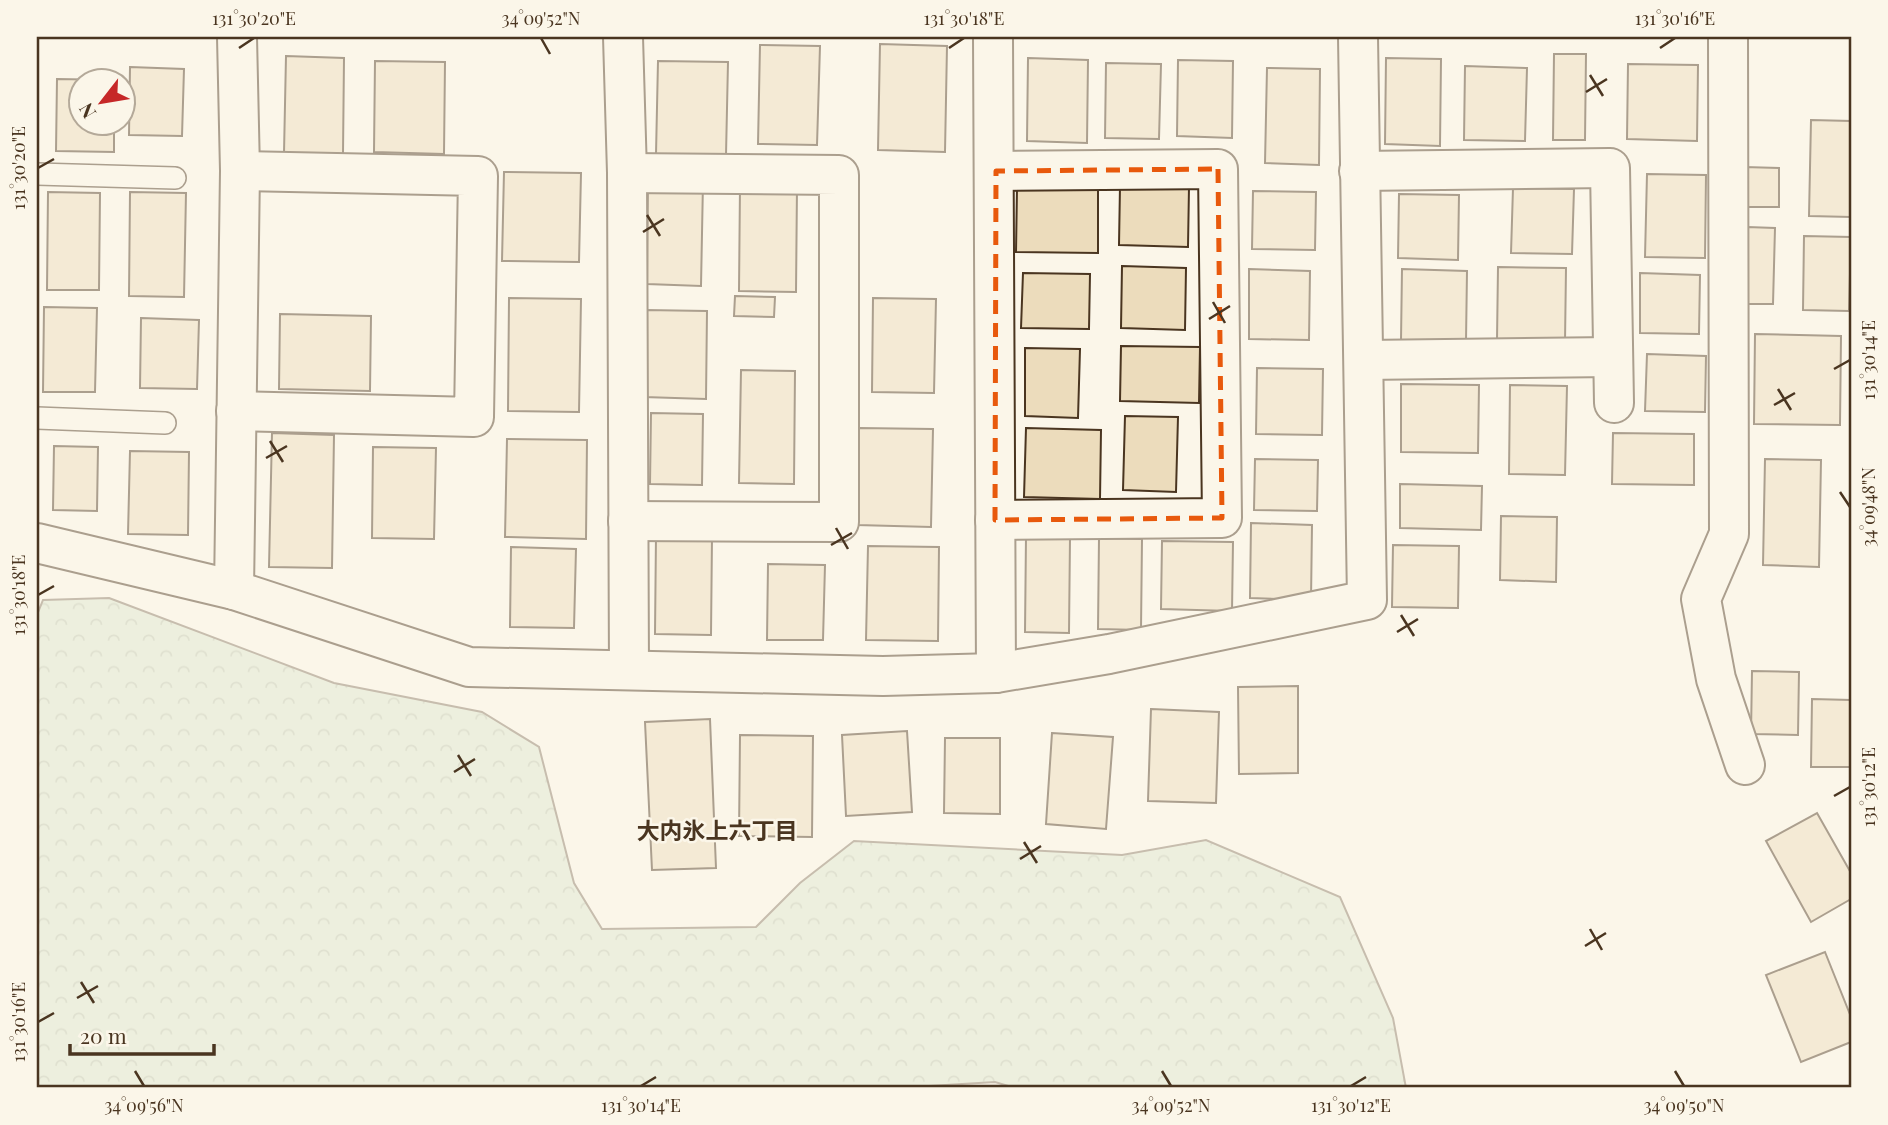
<svg xmlns="http://www.w3.org/2000/svg" width="1888" height="1125" viewBox="0 0 1888 1125" font-family="'Playfair Display','Noto Sans JP',serif">
<style>
.forest{fill:url(#forest-crowns);stroke:#887966;stroke-width:2}
.building{fill:#ecdcbc;stroke:#4a3520;stroke-width:2}
.lines{fill:none;stroke-linecap:round;stroke-linejoin:round}
.lane-casing{stroke:#4a3520;stroke-width:24}
.street-casing{stroke:#4a3520;stroke-width:42}
.lane{stroke:#fbf6e9;stroke-width:21}
.street{stroke:#fbf6e9;stroke-width:38}
.marked{fill:none;stroke:#e8590c;stroke-width:5;stroke-dasharray:14 9;stroke-linejoin:round}
.ticks{fill:none;stroke:#4a3520;stroke-width:2.5}
.labels{text-anchor:middle;stroke-width:5;stroke-linejoin:round;paint-order:stroke}
.neighbourhood-label{font-size:23px;font-weight:bold;fill:#4a3520;stroke:#fbf6e9}
.neatline{fill:none;stroke:#4a3520;stroke-width:2.5}
.ticks-label{font-size:18px;text-anchor:middle;fill:#4a3520}
</style>
<defs>
<pattern id="forest-crowns" width="20" height="18" patternUnits="userSpaceOnUse" patternTransform="scale(1.75)"><rect width="20" height="18" fill="#dce7d0"/><path d="M2 6a3 3 0 1 1 6 0M12 15a3 3 0 1 1 6 0" fill="none" stroke="#bec7b2"/></pattern>
</defs>
<rect width="100%" height="100%" fill="#fbf6e9"/>
<polygon class="forest" points="109,598 334,683 482,712 539,747 574,883 602,929 756,927 800,883 854,841 1122,855 1206,840 1340,897 1393,1018 1406,1088 1015,1088 995,1082 896,1088 37,1088 37,615 43,600"/>
<g class="building">
<polygon points="880,44 947,46 945,152 878,150"/>
<polygon points="760,45 820,46 817,145 758,144"/>
<polygon points="1554,54 1586,54 1585,140 1553,140"/>
<polygon points="286,56 344,58 343,154 284,153"/>
<polygon points="1028,58 1088,60 1087,143 1027,141"/>
<polygon points="1386,58 1441,59 1440,146 1385,144"/>
<polygon points="1178,60 1233,61 1232,138 1177,136"/>
<polygon points="375,61 445,62 444,154 374,152"/>
<polygon points="658,61 728,62 726,155 656,154"/>
<polygon points="1106,63 1161,64 1159,139 1105,138"/>
<polygon points="1628,64 1698,65 1697,141 1627,139"/>
<polygon points="1465,66 1527,68 1525,141 1464,140"/>
<polygon points="130,67 184,69 182,136 129,135"/>
<polygon points="1267,68 1320,69 1319,165 1265,163"/>
<polygon points="57,79 115,80 80,80 80,122 114,122 114,152 56,151"/>
<polygon points="1811,120 1851,121 1851,217 1809,216"/>
<polygon points="1744,167 1779,168 1779,207 1743,207"/>
<polygon points="504,172 581,173 579,262 502,261"/>
<polygon points="1647,174 1706,175 1705,258 1645,257"/>
<polygon points="648,181 703,182 701,286 647,284"/>
<polygon points="740,186 797,187 796,292 739,291"/>
<polygon points="1120,186 1189,187 1188,247 1119,245"/>
<polygon points="1017,188 1098,190 1098,253 1016,252"/>
<polygon points="1513,188 1574,189 1572,254 1511,253"/>
<polygon points="1253,191 1316,192 1315,250 1252,249"/>
<polygon points="48,192 100,193 99,290 47,290"/>
<polygon points="130,192 186,193 184,297 129,296"/>
<polygon points="1399,194 1459,195 1458,260 1398,258"/>
<polygon points="1747,227 1775,228 1773,304 1747,304"/>
<polygon points="1804,236 1851,237 1849,311 1803,310"/>
<polygon points="1122,266 1186,268 1185,330 1121,328"/>
<polygon points="1498,267 1566,268 1565,342 1497,340"/>
<polygon points="1249,269 1310,271 1309,340 1249,339"/>
<polygon points="1402,269 1467,271 1466,341 1401,340"/>
<polygon points="1023,273 1090,274 1089,329 1021,328"/>
<polygon points="1640,273 1700,275 1699,334 1640,333"/>
<polygon points="735,296 775,297 774,317 734,316"/>
<polygon points="509,298 581,299 579,412 508,411"/>
<polygon points="873,298 936,299 934,393 872,392"/>
<polygon points="44,307 97,308 95,392 43,392"/>
<polygon points="645,310 707,311 706,399 644,397"/>
<polygon points="280,314 371,316 370,391 279,389"/>
<polygon points="141,318 199,320 197,389 140,388"/>
<polygon points="1755,334 1841,336 1840,425 1754,424"/>
<polygon points="1121,346 1200,347 1199,403 1120,401"/>
<polygon points="1025,348 1080,349 1078,418 1025,416"/>
<polygon points="1647,354 1706,356 1705,412 1645,411"/>
<polygon points="1257,368 1323,369 1322,435 1256,434"/>
<polygon points="741,370 795,371 794,484 739,483"/>
<polygon points="1401,384 1479,385 1478,453 1401,452"/>
<polygon points="1510,385 1567,386 1565,475 1509,474"/>
<polygon points="651,413 703,414 702,485 650,484"/>
<polygon points="1125,416 1178,417 1176,492 1123,490"/>
<polygon points="859,428 933,429 931,527 857,525"/>
<polygon points="1026,428 1101,430 1100,499 1024,497"/>
<polygon points="272,433 334,435 332,568 269,567"/>
<polygon points="1613,433 1694,434 1694,485 1612,484"/>
<polygon points="507,439 587,440 586,539 505,537"/>
<polygon points="54,446 98,447 97,511 53,510"/>
<polygon points="373,447 436,448 434,539 372,538"/>
<polygon points="130,451 189,452 188,535 128,534"/>
<polygon points="1255,459 1318,460 1317,511 1254,510"/>
<polygon points="1765,459 1821,460 1819,567 1763,565"/>
<polygon points="1400,484 1482,486 1481,530 1400,528"/>
<polygon points="1501,516 1557,517 1556,582 1500,580"/>
<polygon points="1251,523 1312,525 1311,600 1250,598"/>
<polygon points="656,535 712,537 711,635 655,634"/>
<polygon points="1026,536 1070,537 1069,633 1025,632"/>
<polygon points="1099,538 1142,539 1141,630 1098,629"/>
<polygon points="1162,541 1233,542 1232,611 1161,609"/>
<polygon points="1393,545 1459,546 1458,608 1392,607"/>
<polygon points="868,546 939,547 938,641 866,640"/>
<polygon points="511,547 576,549 574,628 510,627"/>
<polygon points="768,564 825,565 823,640 767,640"/>
<polygon points="1752,671 1799,672 1798,735 1751,734"/>
<polygon points="1298,686 1298,773 1239,774 1238,687"/>
<polygon points="1812,699 1851,700 1851,767 1811,767"/>
<polygon points="1151,709 1219,712 1216,803 1148,801"/>
<polygon points="710,719 716,868 652,870 645,722"/>
<polygon points="907,731 912,812 846,816 842,735"/>
<polygon points="1052,733 1113,737 1106,829 1046,824"/>
<polygon points="740,735 813,736 812,837 739,836"/>
<polygon points="945,738 1000,738 1000,814 944,813"/>
<polygon points="1817,813 1851,873 1851,899 1811,922 1766,841"/>
<polygon points="1825,952 1851,1017 1851,1042 1801,1062 1766,975"/>
</g>
<g class="lines">
<defs>
<g id="lane">
<polyline points="37,174 175,178"/>
<polyline points="37,418 165,423"/>
</g>
<g id="street">
<polyline points="623,37 627,173 629,669"/>
<polyline points="993,37 996,673"/>
<polyline points="1728,37 1729,534 1701,599 1716,679 1745,765"/>
<polyline points="1359,171 1610,168 1614,403"/>
<polyline points="627,173 839,175 839,522 628,521"/>
<polyline points="1364,360 1613,357"/>
<polyline points="236,411 474,417 478,176 240,171"/>
<polyline points="995,520 1222,518 1218,169 996,171"/>
<polyline points="37,543 234,590 469,667 883,676 996,673 1109,654 1367,600 1358,37"/>
<polyline points="234,590 240,171 237,37"/>
</g>
</defs>
<use href="#lane" class="lane-casing"/>
<use href="#street" class="street-casing"/>
<use href="#lane" class="lane"/>
<use href="#street" class="street"/>
</g>
<path d="M0 0H1888V1125H0ZM1218 169 1222 518 995 520 996 171Z" fill="#fbf6e9" fill-opacity=".55" fill-rule="evenodd"/>
<path class="marked" d="M1218 169 1222 518 995 520 996 171Z"/>
<path class="ticks" d="M541 38 550 54M239 48 254 38M949 48 964 38M1660 48 1675 38M1590 75 1603 96M1586 92 1607 79M38 168 54 159M647 215 660 236M643 232 664 219M1213 302 1225 323M1209 319 1230 306M1834 369 1850 360M1778 389 1791 410M1774 405 1795 393M270 441 283 462M266 458 287 446M1840 492 1850 507M836 528 848 549M831 545 852 533M38 595 54 586M1401 615 1414 636M1397 632 1418 619M458 755 471 776M454 772 475 759M1834 796 1850 787M1024 842 1037 863M1020 859 1041 846M1590 929 1602 950M1585 946 1606 933M81 982 94 1003M77 998 98 986M38 1022 54 1013M135 1071 144 1086M1162 1071 1171 1086M1675 1071 1684 1086M641 1086 656 1077M1351 1086 1366 1077"/>
<g class="labels">
<g class="neighbourhood-label">
<text x="717" y="839">大内氷上六丁目</text>
</g>
</g>
<rect width="1888" height="1125" fill="none" stroke="#fbf6e9" stroke-width="77"/>
<g transform="translate(102 102) rotate(239)"><circle r="33" fill="#fbf6e9" stroke="#b4a999" stroke-width="2"/>
<path d="M0-5L12 26L0 18L-12 26Z" fill="#c62828"/>
<text y="-10" font-size="19" font-weight="bold" text-anchor="middle" fill="#4a3520">N</text>
</g>
<path d="M70 1044v10h144v-10" fill="none" stroke="#4a3520" stroke-width="3.5"/>
<text x="80" y="1044" font-size="21" fill="#4a3520" stroke="#fbf6e9" stroke-width="5" paint-order="stroke">20 m</text>
<rect x="38" y="38" width="1812" height="1048" class="neatline"/>
<g class="ticks-label">
<text x="254" y="25">131°30'20"E</text>
<text x="541" y="25">34°09'52"N</text>
<text x="964" y="25">131°30'18"E</text>
<text x="1675" y="25">131°30'16"E</text>
<text transform="translate(19 168) rotate(-90)" y="6">131°30'20"E</text>
<text transform="translate(1869 360) rotate(-90)" y="6">131°30'14"E</text>
<text transform="translate(1869 507) rotate(-90)" y="6">34°09'48"N</text>
<text transform="translate(19 595) rotate(-90)" y="6">131°30'18"E</text>
<text transform="translate(1869 787) rotate(-90)" y="6">131°30'12"E</text>
<text transform="translate(19 1022) rotate(-90)" y="6">131°30'16"E</text>
<text x="144" y="1112">34°09'56"N</text>
<text x="641" y="1112">131°30'14"E</text>
<text x="1171" y="1112">34°09'52"N</text>
<text x="1351" y="1112">131°30'12"E</text>
<text x="1684" y="1112">34°09'50"N</text>
</g>
</svg>
